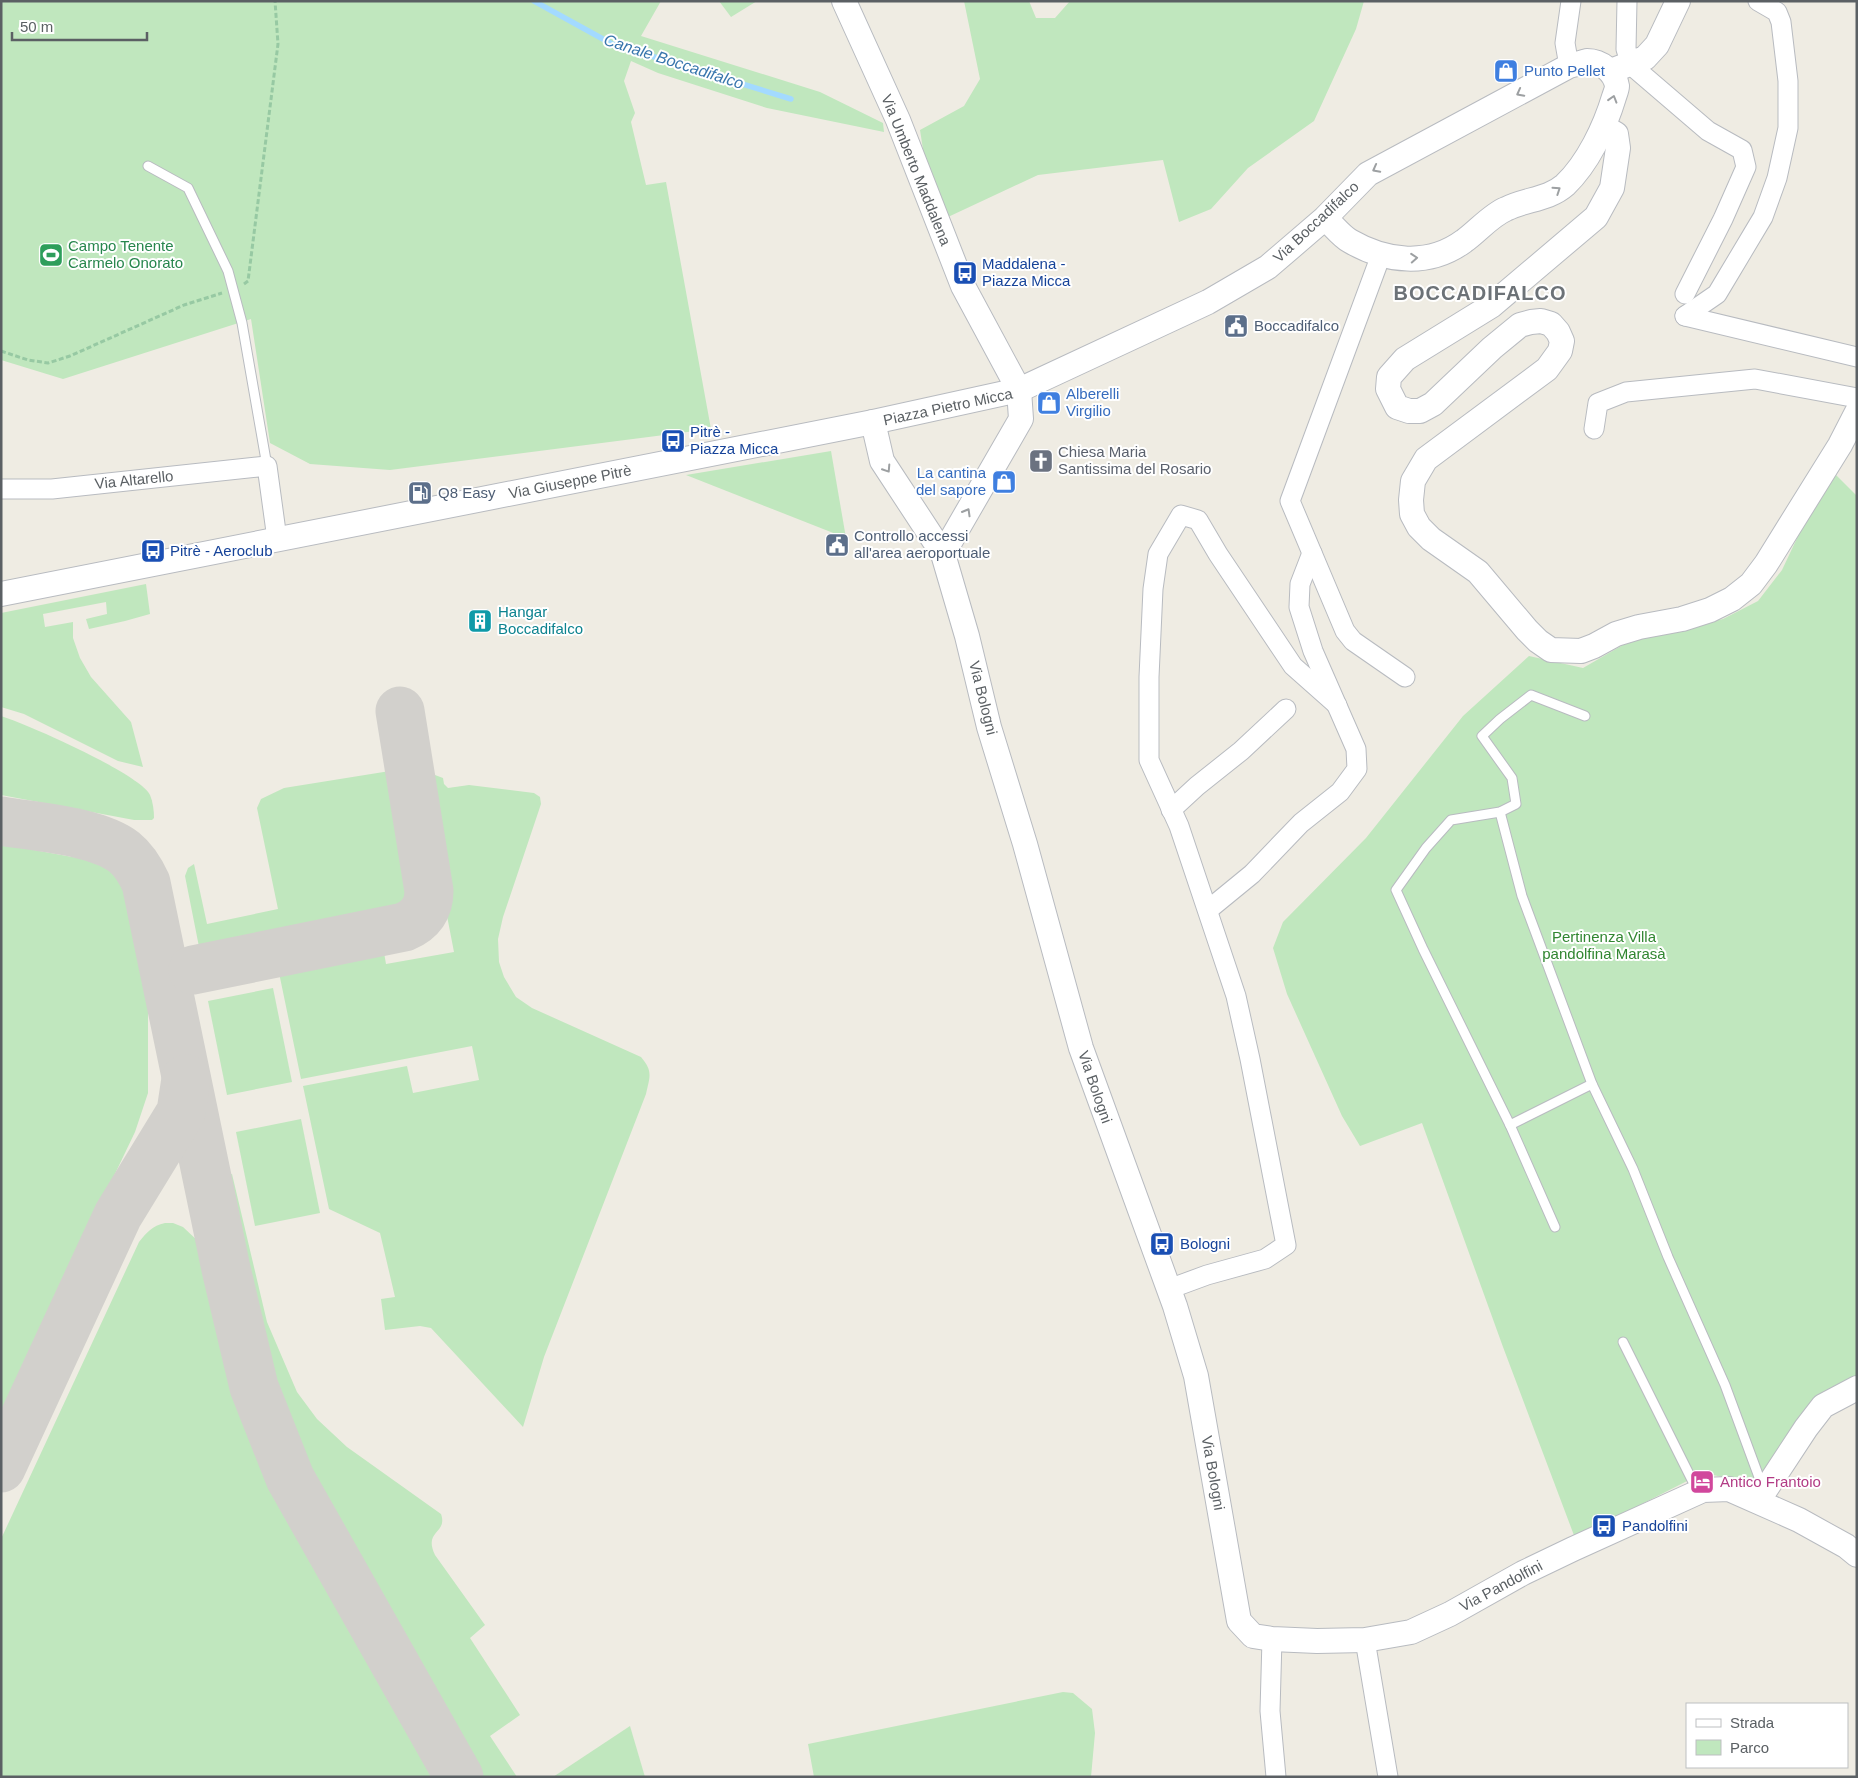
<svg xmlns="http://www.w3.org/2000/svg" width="1858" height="1778" viewBox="0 0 1858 1778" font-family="Arial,sans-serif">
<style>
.green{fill:#c0e7be}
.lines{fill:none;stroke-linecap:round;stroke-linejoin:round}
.stream{stroke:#a3daff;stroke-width:5.5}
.taxiway{stroke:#d2d0cc;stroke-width:49}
.service-casing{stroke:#b8bbc0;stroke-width:11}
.minor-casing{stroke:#b8bbc0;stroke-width:21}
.tertiary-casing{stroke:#b8bbc0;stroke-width:26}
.path{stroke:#97c9a3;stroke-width:3;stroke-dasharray:5 2.5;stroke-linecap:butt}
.service{stroke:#fff;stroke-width:9}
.minor{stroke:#fff;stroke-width:19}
.tertiary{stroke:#fff;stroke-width:24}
.oneway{stroke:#9da0a2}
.labels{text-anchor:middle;stroke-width:4;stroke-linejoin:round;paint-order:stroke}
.shop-label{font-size:15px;fill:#366cbe;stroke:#fff;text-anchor:start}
.street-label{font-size:15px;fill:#5b6064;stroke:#fff}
.leisure-label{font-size:15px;fill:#27864d;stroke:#fff;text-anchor:start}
.transit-label{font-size:15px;fill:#164399;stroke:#fff;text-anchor:start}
.service-label{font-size:15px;fill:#4e5e75;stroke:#fff;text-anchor:start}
.worship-label{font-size:15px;fill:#5b616d;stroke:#fff;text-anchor:start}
.culture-label{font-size:15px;fill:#0d838f;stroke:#fff;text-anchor:start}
.park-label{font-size:15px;fill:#318631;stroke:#fff}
.hotel-label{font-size:15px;fill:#b23c85;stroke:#fff;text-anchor:start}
.water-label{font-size:16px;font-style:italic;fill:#3876ad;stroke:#fff}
.district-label{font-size:20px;font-weight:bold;letter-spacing:1px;fill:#6c7277;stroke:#fff}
</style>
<rect width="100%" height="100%" fill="#efece3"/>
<g class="green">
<polygon points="1,1 661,1 641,36 820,92 883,123 884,132 767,108 658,73 631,61 624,81 635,113 631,122 646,185 666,182 711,429 390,470 310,464 270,443 251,319 63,379 1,360"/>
<polygon points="719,1 757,1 731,17"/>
<polygon points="964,1 1029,1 1036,18 1055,18 1070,1 1364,1 1356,29 1314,121 1248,168 1211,209 1179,222 1163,160 1038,175 948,217 925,162 920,130 964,106 980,79"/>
<polygon points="831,451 846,538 686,475"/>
<polygon points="1834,473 1856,495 1857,503 1857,1379 1766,1476 1747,1482 1713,1475 1691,1479 1575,1538 1503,1347 1422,1123 1360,1146 1342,1116 1287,994 1273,948 1283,922 1366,838 1463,716 1529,656 1583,668 1628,642 1723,619 1758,601 1782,570 1799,534"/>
<polygon points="146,584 150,614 125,621 89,629 86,619 107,614 106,602 43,614 45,627 73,622 73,638 80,658 91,677 131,722 143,767 118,761 24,714 1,707 1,613"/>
<path d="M1 716C27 724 140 774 150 795 153 802 154 811 154 818L152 820H134L1 795Z"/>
<path d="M428 769H432L435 775 443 778 444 784 448 788 469 785 534 793 540 797 541 804 503 917 498 939 499 962 504 977 516 997 532 1008 641 1057C653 1071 650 1076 646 1094L544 1357 523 1427 431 1328 420 1326 385 1330 381 1299 395 1297 380 1233 329 1209 303 1086 407 1066 413 1093 479 1080 472 1046 301 1079 277 963 382 941 386 964 454 952 421 782 422 771Z"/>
<path d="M396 770C404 772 406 776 409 784L425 884C420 915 409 918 381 925L202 962 185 876 188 868 194 864 207 924 278 909 257 808 261 799 284 788Z"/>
<polygon points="1,844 100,862 117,875 133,901 142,934 148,966 148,1093 135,1132 1,1412"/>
<polygon points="273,988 292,1082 227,1095 208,1001"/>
<polygon points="301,1119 320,1213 255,1226 236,1132"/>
<path d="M232 1174 267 1322 297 1392 317 1419 347 1447 441 1514C448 1534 423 1530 435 1555L485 1625 470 1638 520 1715 490 1736 517 1777H478L460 1749 281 1438 265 1393 246 1312 222 1177Z"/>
<path d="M165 1223H173L183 1227 199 1242 204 1257 207 1277 228 1367 251 1434 313 1557 434 1777H1V1539L139 1242C147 1232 152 1226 165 1223Z"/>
<polygon points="1063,1692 1073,1693 1092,1709 1095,1733 1091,1777 814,1777 808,1744"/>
<polygon points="630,1726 645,1777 553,1777"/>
</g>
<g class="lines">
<polyline class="stream" points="534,1 612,44 791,99"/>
<g class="taxiway">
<path d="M1 821C36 827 97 831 124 852 134 860 141 872 146 883L226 1269 254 1387 290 1478 459 1777"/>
<path d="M193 970 404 927C421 920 429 908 429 891L400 711"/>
<polyline points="1,1468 118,1215 181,1112 186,1079"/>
</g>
<defs>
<g id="service">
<polyline points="148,166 188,188 228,271 242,323 267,466"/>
<polyline points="1500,812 1522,896 1592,1084"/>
<polyline points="1510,1125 1592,1084 1633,1169 1668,1257 1725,1385 1763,1488"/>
<polyline points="1555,1227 1510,1125 1423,949 1396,890 1426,848 1451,820 1500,812 1516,804 1512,778 1482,736 1500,719 1531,695 1585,716"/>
<polyline points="1623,1342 1698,1492"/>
</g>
<g id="minor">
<polyline points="1627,1 1626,49 1631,65 1708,131 1742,150 1746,167 1723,219 1685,294"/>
<polyline points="1569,66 1565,43 1571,1"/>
<polyline points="1381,255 1290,501 1345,631 1353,641 1405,677"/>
<polyline points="1685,316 1717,294 1763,217 1777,178 1788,128 1788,81 1781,22 1777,12 1758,1"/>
<polyline points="1685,316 1857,357"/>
<polyline points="1594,429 1598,403 1626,392 1755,379 1857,398"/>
<polyline points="1,489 52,489 267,466 277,539"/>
<polyline points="1171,810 1197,786 1241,751 1286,709"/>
<polyline points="1208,910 1252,874 1301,823 1340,792 1357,769 1356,749 1313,651 1299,607 1300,584 1312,553"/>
<polyline points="1169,1289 1207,1275 1265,1259 1286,1245 1250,1059 1236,996 1179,826 1149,760 1149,677 1153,589 1158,554 1181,515 1198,520 1218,554 1293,666 1337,705"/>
<polyline points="1272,1639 1270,1711 1276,1777"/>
<polyline points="1365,1640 1388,1777"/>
</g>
<g id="tertiary">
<polyline points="844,1 898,120 963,286 1019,390 1021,419 943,554"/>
<polyline points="1611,71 1645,58 1657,45 1678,1"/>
<polyline points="1604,127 1616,134 1618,148 1612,188 1596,217 1491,306 1405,359 1389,377 1388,389 1397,407 1409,411 1420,411 1433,404 1492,348 1520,325 1531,322 1541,321 1551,324 1558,332 1562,341 1560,351 1547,369 1426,459 1413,481 1411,500 1412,514 1419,527 1431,539 1478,572 1527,630 1538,641 1551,650 1581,651 1594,646 1616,634 1639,627 1682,619 1710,610 1732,599 1751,584 1766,564 1840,445 1857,412"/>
<polyline points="873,422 882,461 943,554 967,636 989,727 1025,844 1081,1048 1175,1306 1196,1376 1239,1621 1253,1636 1272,1639 1317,1641 1365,1640 1411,1632 1450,1614 1523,1573 1573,1549 1703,1490 1729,1489 1799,1520 1846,1546 1857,1555"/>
<path d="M1 594 873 422 1019 390 1208 302 1268 267 1325 218 1368 174 1569 66C1575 65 1582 62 1587 61 1601 61 1615 72 1617 86 1617 89 1615 94 1614 97 1605 127 1588 163 1565 185 1548 200 1525 199 1506 209 1491 215 1477 232 1464 241 1429 267 1386 262 1350 241 1341 236 1333 225 1325 218"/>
<polyline points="1758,1501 1806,1428 1823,1406 1857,1388"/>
</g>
</defs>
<use href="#service" class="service-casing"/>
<use href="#minor" class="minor-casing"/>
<use href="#tertiary" class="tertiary-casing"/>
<g class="path">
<polyline points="244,284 248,281 278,44 275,1"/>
<polyline points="1,351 28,360 48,363 70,356 184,305 222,293"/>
</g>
<use href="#service" class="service"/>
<use href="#minor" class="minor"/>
<use href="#tertiary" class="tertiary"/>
</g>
<defs><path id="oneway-chevron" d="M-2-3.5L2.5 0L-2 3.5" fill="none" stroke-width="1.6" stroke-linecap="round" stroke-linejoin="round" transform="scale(1.25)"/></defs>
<g class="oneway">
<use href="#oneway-chevron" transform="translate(1520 93) rotate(152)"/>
<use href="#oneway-chevron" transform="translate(1613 99) rotate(-73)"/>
<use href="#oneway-chevron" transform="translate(1376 169) rotate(152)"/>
<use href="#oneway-chevron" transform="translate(1557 190) rotate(-34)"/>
<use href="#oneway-chevron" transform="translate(1414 258) rotate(-4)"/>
<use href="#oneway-chevron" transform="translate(887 469) rotate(57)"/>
<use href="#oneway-chevron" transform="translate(967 512) rotate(-60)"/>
</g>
<defs>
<symbol id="shop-square" viewBox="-11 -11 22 22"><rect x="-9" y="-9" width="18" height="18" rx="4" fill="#3f7fe0" stroke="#fff"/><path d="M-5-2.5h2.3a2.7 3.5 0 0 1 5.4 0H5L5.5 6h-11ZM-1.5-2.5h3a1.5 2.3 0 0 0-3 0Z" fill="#fff"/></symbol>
<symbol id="stadium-square" viewBox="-11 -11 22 22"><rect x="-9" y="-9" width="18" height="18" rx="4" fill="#2e9e5b" stroke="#fff"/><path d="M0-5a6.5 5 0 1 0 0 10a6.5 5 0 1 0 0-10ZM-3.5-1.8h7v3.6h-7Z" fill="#fff"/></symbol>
<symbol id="bus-square" viewBox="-11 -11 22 22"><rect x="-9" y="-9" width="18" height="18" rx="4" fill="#1a4fb4" stroke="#fff"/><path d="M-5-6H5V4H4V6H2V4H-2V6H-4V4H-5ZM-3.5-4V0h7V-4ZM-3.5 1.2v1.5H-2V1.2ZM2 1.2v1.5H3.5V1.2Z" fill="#fff"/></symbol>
<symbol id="civic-square" viewBox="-11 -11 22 22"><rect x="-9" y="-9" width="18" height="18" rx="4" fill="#5c6f8a" stroke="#fff"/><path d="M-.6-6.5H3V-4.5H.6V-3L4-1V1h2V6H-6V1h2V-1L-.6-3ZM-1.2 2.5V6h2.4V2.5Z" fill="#fff"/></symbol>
<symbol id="church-square" viewBox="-11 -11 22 22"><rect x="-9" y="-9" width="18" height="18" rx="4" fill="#6b7280" stroke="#fff"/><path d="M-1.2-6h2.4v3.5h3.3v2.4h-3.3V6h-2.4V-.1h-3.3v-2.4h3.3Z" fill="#fff"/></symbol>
<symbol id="fuel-square" viewBox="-11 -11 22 22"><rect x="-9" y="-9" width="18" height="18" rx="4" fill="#5c6f8a" stroke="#fff"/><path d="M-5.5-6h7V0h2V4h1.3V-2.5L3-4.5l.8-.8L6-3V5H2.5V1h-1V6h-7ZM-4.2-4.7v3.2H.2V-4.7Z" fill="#fff"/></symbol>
<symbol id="building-square" viewBox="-11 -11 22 22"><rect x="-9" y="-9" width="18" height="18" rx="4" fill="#0f9aa8" stroke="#fff"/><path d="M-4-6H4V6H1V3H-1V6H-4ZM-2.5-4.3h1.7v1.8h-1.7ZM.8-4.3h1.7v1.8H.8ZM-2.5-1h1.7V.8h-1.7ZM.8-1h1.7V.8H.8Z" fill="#fff"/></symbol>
<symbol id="hotel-square" viewBox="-11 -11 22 22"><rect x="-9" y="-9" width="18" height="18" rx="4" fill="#d1479c" stroke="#fff"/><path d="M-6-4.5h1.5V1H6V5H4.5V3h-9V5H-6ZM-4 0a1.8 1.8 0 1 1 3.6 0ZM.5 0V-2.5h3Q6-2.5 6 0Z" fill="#fff"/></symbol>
</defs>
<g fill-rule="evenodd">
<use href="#shop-square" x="1492" y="57" width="28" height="28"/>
<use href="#stadium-square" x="37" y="241" width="28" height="28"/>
<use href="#bus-square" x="951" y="259" width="28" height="28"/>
<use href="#civic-square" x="1222" y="312" width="28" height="28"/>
<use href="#shop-square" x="1035" y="389" width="28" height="28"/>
<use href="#bus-square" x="659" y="427" width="28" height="28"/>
<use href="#church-square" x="1027" y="447" width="28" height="28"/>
<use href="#shop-square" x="990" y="468" width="28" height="28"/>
<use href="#fuel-square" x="406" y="479" width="28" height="28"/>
<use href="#civic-square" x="823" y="531" width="28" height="28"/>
<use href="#bus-square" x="139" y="537" width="28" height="28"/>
<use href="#building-square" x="466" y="607" width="28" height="28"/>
<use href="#bus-square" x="1148" y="1230" width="28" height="28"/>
<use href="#hotel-square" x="1688" y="1468" width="28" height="28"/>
<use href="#bus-square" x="1590" y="1512" width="28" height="28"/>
</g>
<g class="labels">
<g class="shop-label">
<text x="1524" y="76">Punto Pellet</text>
<text x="1066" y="399">Alberelli<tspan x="1066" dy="17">Virgilio</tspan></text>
<text x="986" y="478" text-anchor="end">La cantina<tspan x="986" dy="17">del sapore</tspan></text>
</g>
<g class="street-label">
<text transform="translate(916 170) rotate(68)" y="5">Via Umberto Maddalena</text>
<text transform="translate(1316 222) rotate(-43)" y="5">Via Boccadifalco</text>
<text transform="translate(948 407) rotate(-12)" y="5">Piazza Pietro Micca</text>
<text transform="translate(134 480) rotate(-6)" y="5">Via Altarello</text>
<text transform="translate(570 482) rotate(-11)" y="5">Via Giuseppe Pitrè</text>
<text transform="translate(983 698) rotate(76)" y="5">Via Bologni</text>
<text transform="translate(1095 1087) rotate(71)" y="5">Via Bologni</text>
<text transform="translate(1213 1473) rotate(80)" y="5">Via Bologni</text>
<text transform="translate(1501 1586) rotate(-28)" y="5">Via Pandolfini</text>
</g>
<g class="leisure-label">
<text x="68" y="251">Campo Tenente<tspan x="68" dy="17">Carmelo Onorato</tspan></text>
</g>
<g class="transit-label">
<text x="982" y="269">Maddalena -<tspan x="982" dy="17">Piazza Micca</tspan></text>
<text x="690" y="437">Pitrè -<tspan x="690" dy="17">Piazza Micca</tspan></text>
<text x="170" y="556">Pitrè - Aeroclub</text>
<text x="1180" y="1249">Bologni</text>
<text x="1622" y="1531">Pandolfini</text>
</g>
<g class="service-label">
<text x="1254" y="331">Boccadifalco</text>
<text x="438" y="498">Q8 Easy</text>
<text x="854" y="541">Controllo accessi<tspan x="854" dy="17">all'area aeroportuale</tspan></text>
</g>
<g class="worship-label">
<text x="1058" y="457">Chiesa Maria<tspan x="1058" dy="17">Santissima del Rosario</tspan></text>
</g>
<g class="culture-label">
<text x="498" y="617">Hangar<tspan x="498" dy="17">Boccadifalco</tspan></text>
</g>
<g class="park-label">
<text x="1604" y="942">Pertinenza Villa<tspan x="1604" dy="17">pandolfina Marasà</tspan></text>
</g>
<g class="hotel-label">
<text x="1720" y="1487">Antico Frantoio</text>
</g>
<g class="water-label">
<text transform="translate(674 61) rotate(18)" y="6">Canale Boccadifalco</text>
</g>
<g class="district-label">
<text x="1480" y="300">BOCCADIFALCO</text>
</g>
</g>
<rect width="1858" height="1778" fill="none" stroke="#5b6064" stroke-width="5"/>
<rect x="1686" y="1703" width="162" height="65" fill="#ffffff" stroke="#bdbfc1"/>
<rect x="1696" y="1719" width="25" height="8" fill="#ffffff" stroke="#bdbfc1"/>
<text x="1730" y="1728" font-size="15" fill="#5b6064">Strada</text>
<rect x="1696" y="1740" width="25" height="15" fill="#c0e7be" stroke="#bdbfc1"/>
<text x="1730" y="1753" font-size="15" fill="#5b6064">Parco</text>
<path d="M12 32v8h135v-8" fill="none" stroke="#5b6064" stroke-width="2.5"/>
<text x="20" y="32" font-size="15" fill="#5b6064" stroke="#ffffff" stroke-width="4" paint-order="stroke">50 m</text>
</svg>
